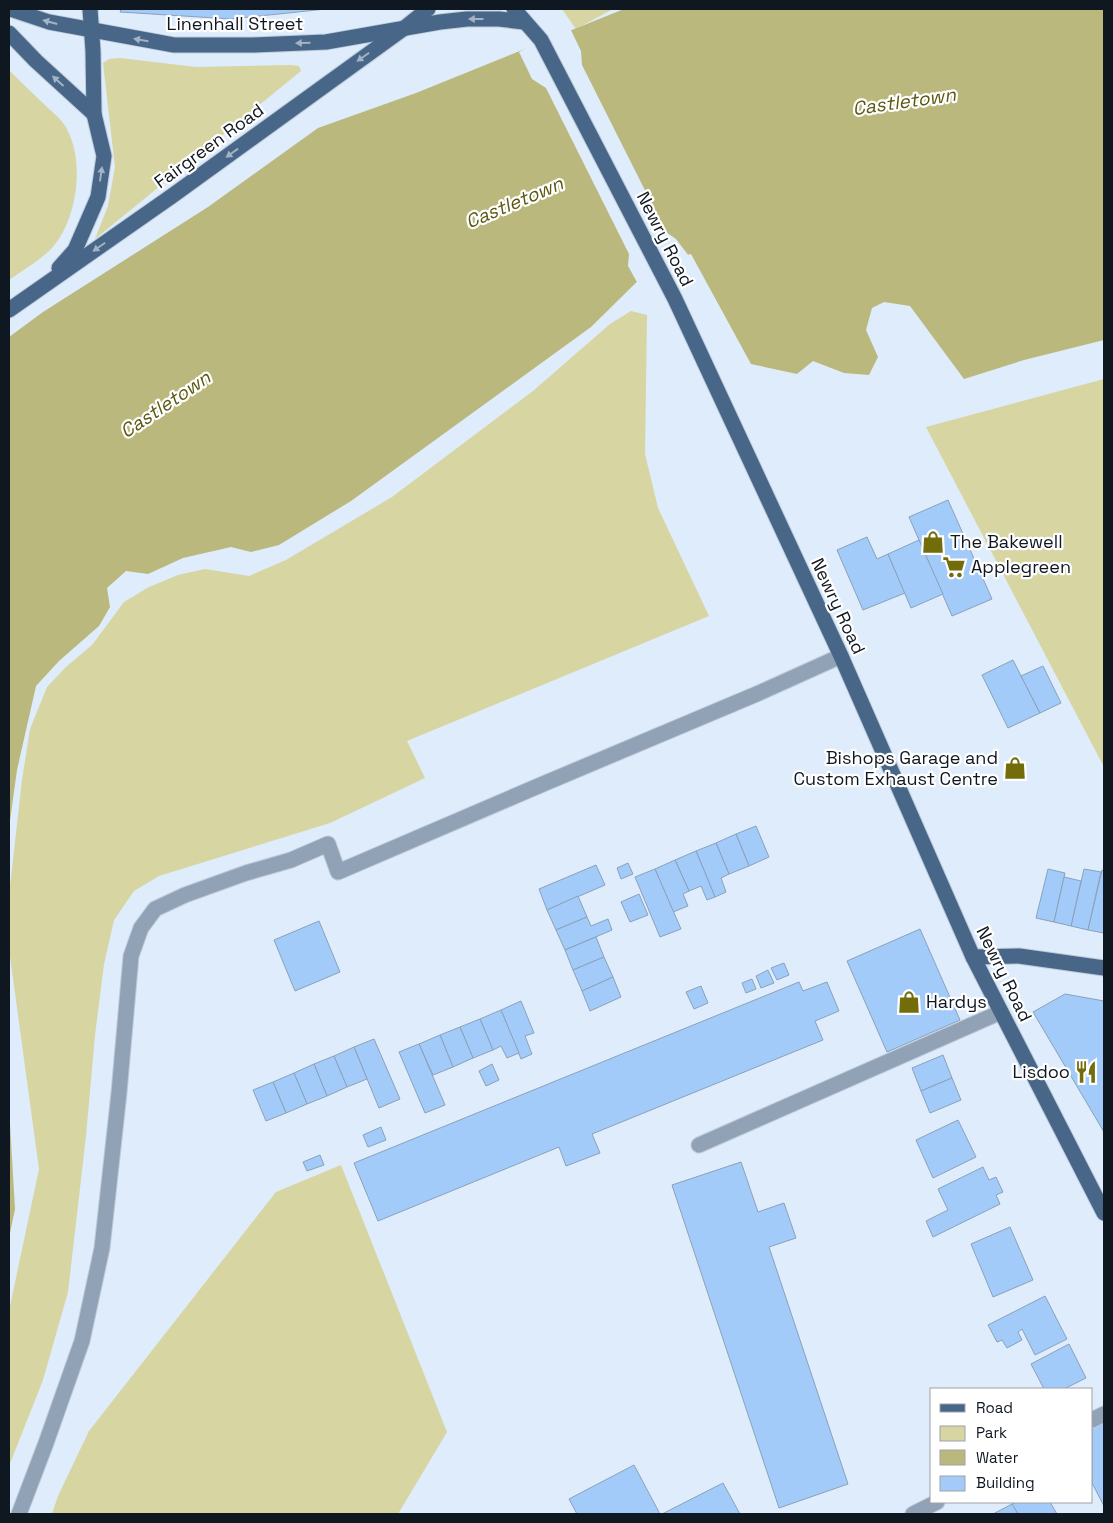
<svg xmlns="http://www.w3.org/2000/svg" width="1113" height="1523" viewBox="0 0 1113 1523" font-family="'Space Grotesk',sans-serif">
<style>
.green{fill:#d7d5a2}
.water{fill:#bab87d}
.pier{fill:#deecfb}
.building{fill:#a2cbf9;stroke:#8ba1b9}
.lines{fill:none;stroke-linecap:round;stroke-linejoin:round}
.minor-casing{stroke:#bdcad8;stroke-width:17}
.major-casing{stroke:#bdcad8;stroke-width:17}
.minor{stroke:#91a2b6;stroke-width:15}
.major{stroke:#476688;stroke-width:15}
.oneway{fill:#a3b2c4}
.labels{text-anchor:middle;stroke-width:4.5;stroke-linejoin:round;paint-order:stroke}
.street-label{font-size:18px;fill:#0f1720;stroke:#fff}
.poi-label{font-size:18px;fill:#0f1720;stroke:#fff;text-anchor:start}
.water-label{font-size:19px;font-style:italic;fill:#5b5813;stroke:#fff}
</style>
<rect width="100%" height="100%" fill="#deecfb"/>
<g class="green">
<polygon points="562,9 613,9 576,29"/>
<polygon points="120,58 196,67 290,65 299,66 301,71 95,239 108,206 115,167 103,63 109,59"/>
<path d="M9 70C21 82 34 95 47 107 52 112 59 117 63 123 87 156 78 223 49 251 37 262 22 271 9 280Z"/>
<polygon points="631,311 647,315 645,454 658,508 709,616 407,741 425,778 330,823 159,876 134,891 114,920 104,964 95,1035 86,1136 68,1292 43,1380 9,1466 9,1311 39,1169 9,949 9,895 22,780 30,729 47,687 66,667 92,645 124,602 149,587 178,575 205,569 249,576 286,560 392,497 533,391 610,324"/>
<polygon points="1104,379 1104,767 926,427"/>
<polygon points="341,1165 447,1432 398,1514 52,1514 58,1496 89,1431 276,1192"/>
</g>
<g class="water">
<polygon points="624,9 1104,9 1104,340 1024,360 964,379 910,306 884,302 872,308 866,330 878,357 869,375 844,373 813,361 797,374 751,364 691,254 658,261 591,327 351,501 279,545 251,552 231,547 183,558 148,574 126,571 107,588 110,607 99,626 59,661 36,686 17,770 9,828 9,337 43,312 208,207 318,128 416,93"/>
<polygon points="9,1107 15,1209 9,1238"/>
</g>
<polygon class="pier" points="570,28 581,51 582,65 666,232 676,239 692,260 694,265 690,257 659,264 638,284 628,266 629,254 546,88 532,79 519,52 537,42"/>
<g class="building">
<polygon points="121,9 326,9 231,19 120,12"/>
<polygon points="948,500 992,599 952,616 909,517"/>
<polygon points="867,537 877,559 888,554 905,593 863,610 837,550"/>
<polygon points="919,540 943,594 911,608 888,554"/>
<polygon points="1013,660 1040,713 1008,728 982,675"/>
<polygon points="1043,666 1061,703 1040,713 1021,676"/>
<polygon points="756,826 769,857 749,866 736,834"/>
<polygon points="736,834 749,866 729,874 716,843"/>
<polygon points="716,843 729,874 721,878 726,892 715,897 696,851"/>
<polygon points="696,851 715,897 707,900 701,886 689,891 675,860"/>
<polygon points="675,860 689,891 683,894 688,906 673,912 655,869"/>
<polygon points="628,863 633,874 621,879 617,868"/>
<polygon points="596,865 605,885 547,910 539,889"/>
<polygon points="655,869 681,929 660,937 635,877"/>
<polygon points="1048,869 1065,873 1054,922 1036,918"/>
<polygon points="1084,869 1101,872 1088,930 1071,926"/>
<polygon points="1102,870 1104,871 1104,933 1088,930"/>
<polygon points="1064,877 1081,881 1071,926 1054,922"/>
<polygon points="639,894 648,915 630,922 621,902"/>
<polygon points="578,896 587,917 556,930 547,910"/>
<polygon points="587,917 591,926 608,919 612,930 565,950 556,930"/>
<polygon points="319,921 340,972 295,991 274,940"/>
<polygon points="920,929 960,1020 887,1052 847,961"/>
<polygon points="596,937 604,957 573,970 565,950"/>
<polygon points="604,957 613,977 582,991 573,970"/>
<polygon points="784,963 789,975 777,980 771,968"/>
<polygon points="768,970 774,983 761,988 756,976"/>
<polygon points="613,977 621,997 590,1011 582,991"/>
<polygon points="752,979 756,989 746,993 742,983"/>
<polygon points="799,982 803,991 827,982 839,1011 815,1021 823,1040 592,1134 600,1153 566,1166 559,1147 378,1221 354,1163"/>
<polygon points="701,986 708,1003 694,1009 686,992"/>
<polygon points="1065,994 1104,1001 1104,1132 1033,1012"/>
<polygon points="521,1001 534,1033 525,1036 532,1054 521,1059 501,1010"/>
<polygon points="501,1010 519,1053 507,1058 501,1046 493,1050 480,1019"/>
<polygon points="480,1019 493,1050 473,1058 460,1027"/>
<polygon points="460,1027 473,1058 453,1067 440,1035"/>
<polygon points="440,1035 453,1067 433,1075 419,1044"/>
<polygon points="374,1039 400,1099 379,1108 354,1047"/>
<polygon points="419,1044 445,1105 425,1113 399,1052"/>
<polygon points="354,1047 367,1079 347,1087 334,1056"/>
<polygon points="943,1055 952,1078 921,1091 912,1068"/>
<polygon points="334,1056 347,1087 327,1096 314,1064"/>
<polygon points="314,1064 327,1096 307,1104 294,1073"/>
<polygon points="492,1064 499,1080 486,1086 479,1071"/>
<polygon points="294,1073 307,1104 286,1113 273,1082"/>
<polygon points="952,1078 961,1100 930,1113 921,1091"/>
<polygon points="273,1082 286,1113 266,1121 253,1090"/>
<polygon points="958,1120 976,1157 933,1178 916,1140"/>
<polygon points="381,1127 386,1140 368,1147 363,1135"/>
<polygon points="320,1155 324,1165 307,1171 303,1162"/>
<polygon points="741,1162 758,1212 784,1203 796,1238 769,1247 848,1484 779,1508 672,1185"/>
<polygon points="983,1167 989,1180 996,1177 1003,1192 996,1195 1000,1204 933,1237 926,1221 948,1210 938,1189"/>
<polygon points="1010,1227 1033,1280 993,1297 971,1244"/>
<polygon points="1045,1296 1067,1339 1035,1355 1022,1329 1018,1332 1022,1340 1007,1348 1002,1340 997,1342 988,1325"/>
<polygon points="1069,1344 1086,1378 1064,1389 1044,1389 1031,1364"/>
<polygon points="1104,1419 1104,1506 1092,1483 1092,1426"/>
<polygon points="634,1465 660,1514 577,1514 569,1499"/>
<polygon points="723,1483 740,1514 662,1514"/>
<polygon points="1016,1502 1050,1502 1057,1514 1018,1514 1012,1504"/>
<polygon points="1012,1504 1018,1514 993,1514"/>
</g>
<g class="lines">
<defs>
<g id="minor">
<polyline points="699,1145 1001,1012"/>
<polyline points="1092,1420 1104,1414"/>
<polyline points="19,1514 46,1443 82,1341 102,1248 119,1093 131,956 141,928 155,909 185,895 246,873 291,860 328,844 338,872 543,784 759,693 841,656"/>
<polyline points="913,1514 937,1502"/>
</g>
<g id="major">
<polyline points="10,9 49,22 174,45 253,45 326,42 440,22 467,19 499,19 524,22"/>
<polyline points="514,9 541,40 675,299 841,656 973,957 1104,1213"/>
<polyline points="9,33 36,61 94,114"/>
<polyline points="59,268 75,250 98,197 104,156 94,114 93,51 90,9"/>
<polyline points="9,310 172,196 403,29 428,9"/>
<polyline points="973,957 1019,956 1104,968"/>
</g>
</defs>
<use href="#minor" class="minor-casing"/>
<use href="#major" class="major-casing"/>
<use href="#minor" class="minor"/>
<use href="#major" class="major"/>
</g>
<defs><path id="oneway-solid" d="M-6-.8H1V-3.2L6.5 0L1 3.2V.8H-6Z" transform="scale(1.25)"/></defs>
<g class="oneway">
<use href="#oneway-solid" transform="translate(476 19) rotate(-180)"/>
<use href="#oneway-solid" transform="translate(50 22) rotate(-165)"/>
<use href="#oneway-solid" transform="translate(141 40) rotate(-170)"/>
<use href="#oneway-solid" transform="translate(303 43) rotate(178)"/>
<use href="#oneway-solid" transform="translate(363 57) rotate(145)"/>
<use href="#oneway-solid" transform="translate(58 81) rotate(-138)"/>
<use href="#oneway-solid" transform="translate(232 153) rotate(144)"/>
<use href="#oneway-solid" transform="translate(101 174) rotate(-82)"/>
<use href="#oneway-solid" transform="translate(99 247) rotate(145)"/>
</g>
<defs>
<symbol id="shop-bare" viewBox="-9 -9 18 18"><path d="M-5-2.5h2.3a2.7 3.5 0 0 1 5.4 0H5L5.5 6h-11ZM-1.5-2.5h3a1.5 2.3 0 0 0-3 0Z" fill="#726d0a" stroke="#fff" stroke-width="2.5" paint-order="stroke"/></symbol>
<symbol id="supermarket-bare" viewBox="-9 -9 18 18"><path d="M-6-5.5h2.5l.6 2H6L4.5 2H-2.5L-4.4-4H-6ZM-1.5 3.2a1.3 1.3 0 1 0 .1 0ZM3 3.2a1.3 1.3 0 1 0 .1 0Z" fill="#726d0a" stroke="#fff" stroke-width="2.5" paint-order="stroke"/></symbol>
<symbol id="restaurant-bare" viewBox="-9 -9 18 18"><path d="M-5-6h1v4h1v-4h1v4h1v-4h1v5L-1.5 .5V6h-2V.5L-5-1ZM5-6V6H3V1.5H1.5Q1.5-4 5-6Z" fill="#726d0a" stroke="#fff" stroke-width="2.5" paint-order="stroke"/></symbol>
</defs>
<g fill-rule="evenodd">
<use href="#shop-bare" x="917" y="526" width="32" height="32"/>
<use href="#supermarket-bare" x="938" y="551" width="32" height="32"/>
<use href="#shop-bare" x="999" y="752" width="32" height="32"/>
<use href="#shop-bare" x="893" y="986" width="32" height="32"/>
<use href="#restaurant-bare" x="1070" y="1056" width="32" height="32"/>
</g>
<g class="labels">
<g class="street-label">
<text x="235" y="30">Linenhall Street</text>
<text transform="translate(209 146) rotate(-36)" y="6">Fairgreen Road</text>
<text transform="translate(665 239) rotate(63)" y="6">Newry Road</text>
<text transform="translate(838 606) rotate(65)" y="6">Newry Road</text>
<text transform="translate(1004 974) rotate(64)" y="6">Newry Road</text>
</g>
<g class="poi-label">
<text x="950" y="548">The Bakewell</text>
<text x="971" y="573">Applegreen</text>
<text x="998" y="764" text-anchor="end">Bishops Garage and<tspan x="998" dy="21">Custom Exhaust Centre</tspan></text>
<text x="926" y="1008">Hardys</text>
<text x="1070" y="1078" text-anchor="end">Lisdoo</text>
</g>
<g class="water-label">
<text transform="translate(904 101) rotate(-8)" y="7">Castletown</text>
<text transform="translate(514 202) rotate(-23)" y="7">Castletown</text>
<text transform="translate(165 404) rotate(-34)" y="7">Castletown</text>
</g>
</g>
<rect width="1113" height="1523" fill="none" stroke="#0f1720" stroke-width="20"/>
<rect x="930" y="1388" width="162" height="115" fill="#ffffff" stroke="#9fa2a6"/>
<rect x="940" y="1404" width="25" height="8" fill="#476688" stroke="#9fa2a6"/>
<text x="976" y="1413" font-size="15" fill="#0f1720">Road</text>
<rect x="940" y="1426" width="25" height="15" fill="#d7d5a2" stroke="#9fa2a6"/>
<text x="976" y="1438" font-size="15" fill="#0f1720">Park</text>
<rect x="940" y="1450" width="25" height="15" fill="#bab87d" stroke="#9fa2a6"/>
<text x="976" y="1463" font-size="15" fill="#0f1720">Water</text>
<rect x="940" y="1476" width="25" height="15" fill="#a2cbf9" stroke="#9fa2a6"/>
<text x="976" y="1488" font-size="15" fill="#0f1720">Building</text>
</svg>
